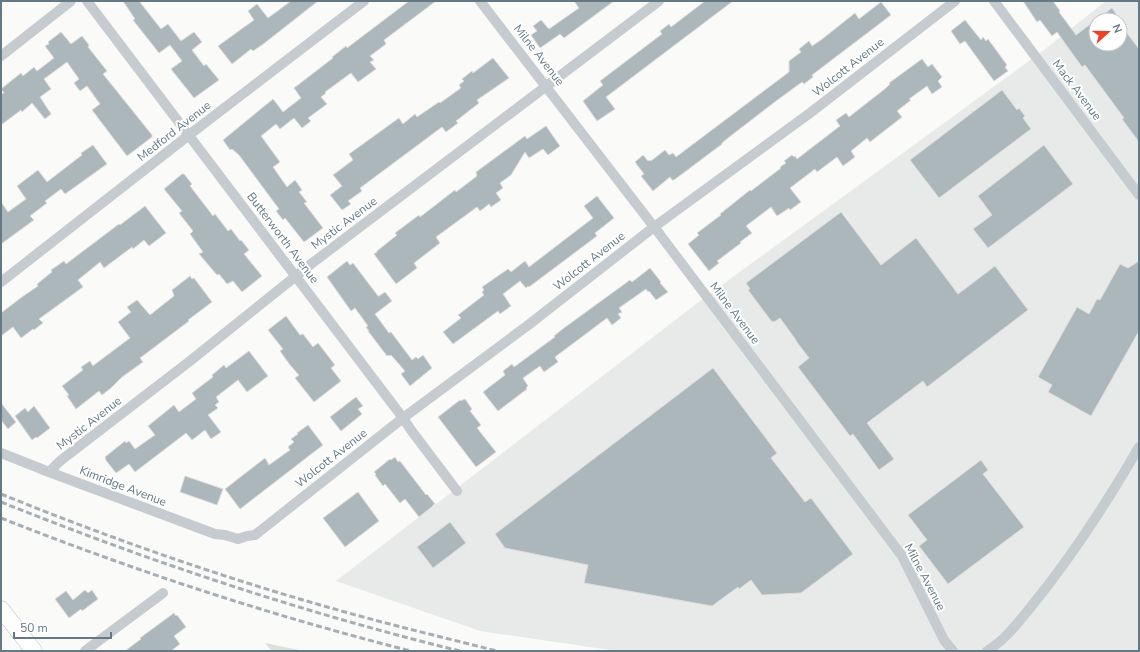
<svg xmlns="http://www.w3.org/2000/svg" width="1140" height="652" viewBox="0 0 1140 652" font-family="'Nunito Sans',sans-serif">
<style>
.built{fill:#e8eae9;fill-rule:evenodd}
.green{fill:#dce2d8}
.building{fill:#acb7bb;stroke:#dcdcda}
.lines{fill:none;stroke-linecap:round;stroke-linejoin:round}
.primary-casing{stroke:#b9bec2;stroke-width:17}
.minor{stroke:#c5cbce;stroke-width:10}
.primary{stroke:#fff;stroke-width:16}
.rail{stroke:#a6aeb3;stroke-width:3;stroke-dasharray:6 3;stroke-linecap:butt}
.labels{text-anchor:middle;stroke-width:4;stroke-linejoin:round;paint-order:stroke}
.street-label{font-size:12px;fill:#647984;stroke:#fff}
</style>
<rect width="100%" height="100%" fill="#fafaf8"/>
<path class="built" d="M1106 1H1139V651H617L480 631 336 581 700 301 1044 50ZM1096 20H1120V44H1096Z"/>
<polygon class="green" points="265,643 304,651 272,651"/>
<g class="building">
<polygon points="123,1 139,1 161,29 168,24 181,41 194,32 202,42 192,50 204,66 206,64 219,80 194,98 171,69 182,61 170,45 159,53 133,20 135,19"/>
<polygon points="291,1 318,1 262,45 253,51 251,49 232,64 218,46 254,20 248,11 257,4 268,18"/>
<polygon points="409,1 436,1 384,40 386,44 370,56 374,60 370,62 376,69 358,82 351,73 325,92 326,93 321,97 327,104 308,118 311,121 302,128 294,118 280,129 276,124 261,136 280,162 273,167 287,187 295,180 302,190 299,192 307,202 304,203 323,228 304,242 285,218 283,220 276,211 279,209 239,155 232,149 230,150 223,140 273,99 283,112 301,98 294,88 333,58 332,57 346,46 347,48"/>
<polygon points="574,1 614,1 564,38 560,34 540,48 531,35 537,31 533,26 541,20 549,29 579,8"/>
<polygon points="705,1 733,1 606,97 615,109 597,121 583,101 603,85 600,81 662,34 660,31 669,24 671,27 675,24"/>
<polygon points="1023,1 1053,1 1060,11 1059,12 1076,35 1096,20 1096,44 1120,44 1120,24 1139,49 1139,142 1122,119 1124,118 1085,65 1082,67 1057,32 1052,36 1040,20 1037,22"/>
<polygon points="881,2 891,15 812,75 813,77 804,84 802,82 776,101 728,138 722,143 722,144 674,180 672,180 670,177 653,191 641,176 644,174 635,162 643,155 648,161 650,160 651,161 665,150 669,155 673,153 676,157 789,72 789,61 801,52 799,49 809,41 812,46 821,40 855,13 859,19"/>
<polygon points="1112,8 1120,20 1096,20"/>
<polygon points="965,20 981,40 983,37 986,41 988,39 1007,65 1005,67 1008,71 994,81 965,41 960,44 951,31"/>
<polygon points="61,32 71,44 82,36 89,45 88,47 107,71 103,74 152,135 152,137 127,156 92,110 100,104 87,86 80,91 74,83 79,79 67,62 44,79 51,89 40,97 51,114 45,119 32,103 22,112 21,110 1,125 1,94 4,93 1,89 21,73 23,76 34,67 37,71 54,58 45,46 49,44 48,42"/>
<polygon points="493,58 509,78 477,100 479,103 456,121 458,123 446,132 442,127 360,188 362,191 348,201 351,204 342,210 330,195 342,186 333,175 353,160 349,154 399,118 403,124 415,114 417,117 439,102 440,103 461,88 459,85 464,81 462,79 472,71 473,73"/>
<polygon points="922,59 928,67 932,64 942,77 938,81 942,87 932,94 927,86 909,99 911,100 897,111 902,117 870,142 867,138 851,151 855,157 843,166 837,157 817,172 815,169 790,188 801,202 790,210 789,208 777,216 771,207 746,226 752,233 740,242 741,243 717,261 719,263 709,271 688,244 699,235 697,233 721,215 720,214 750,190 751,191 781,168 780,167 786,163 784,161 792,155 794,157 795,156 797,159 823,139 840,126 836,120 846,113 849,117 886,88 890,84 889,83"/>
<polygon points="1002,90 1017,110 1019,108 1025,116 1023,118 1031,129 939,198 910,160"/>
<polygon points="546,126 560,146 548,155 543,149 529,158 525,152 511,175 500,183 503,188 496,193 501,200 491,207 489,204 480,211 477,207 436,237 440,243 414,263 417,268 396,284 374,254 377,252 377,251 397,235 395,233 419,215 420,217 455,190 456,192 477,176 476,172 525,136 527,139"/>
<polygon points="93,145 107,164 65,194 61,189 45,201 47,203 30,216 34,220 1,244 1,202 8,212 26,199 17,186 38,170 47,182 82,155 81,153"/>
<polygon points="1044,145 1073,184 988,248 973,229 992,215 978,196"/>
<polygon points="182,174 184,174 192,184 190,186 213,216 215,214 228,231 231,229 240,241 241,240 249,250 244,254 262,276 242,292 233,281 227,284 219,274 217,275 199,254 203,252 190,234 193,231 179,213 182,211 164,189"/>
<polygon points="597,196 614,218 595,233 597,236 529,287 528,286 526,288 520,281 503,294 511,306 500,314 498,311 453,344 443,332 461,318 458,315 484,295 482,292 484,290 482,287 508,269 511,272 525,261 529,267 593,218 584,206"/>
<polygon points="145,206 166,233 149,246 144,240 133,249 132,247 104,268 100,262 78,280 83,287 39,319 43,323 34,330 33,329 21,338 13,327 1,336 1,313 22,297 38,286 37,284 52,272 51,270 64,261 66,264 119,224 120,225"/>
<polygon points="841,212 881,265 916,238 958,294 995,266 1028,310 927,387 923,381 867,423 894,459 879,470 853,434 850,436 798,367 809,358 796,341 796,340 780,318 774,322 774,321 772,322 748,290 750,289 746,283"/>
<polygon points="347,261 350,265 353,263 378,296 379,296 385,292 392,301 375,314 389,333 391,332 412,360 416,357 418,359 423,355 432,368 410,386 401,374 405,371 391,355 389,356 388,355 387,356 368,331 369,331 366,327 368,326 355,308 351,311 327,277"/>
<polygon points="1139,261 1139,331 1091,416 1048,392 1052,385 1038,377 1077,307 1089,314 1097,299 1100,300 1120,264 1128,268"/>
<polygon points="650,268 661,282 660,283 668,292 656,300 649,291 648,292 646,289 619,308 622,312 618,314 621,318 612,325 607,318 555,357 558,362 544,372 540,366 523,378 528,386 526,388 527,389 498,411 483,392 505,375 503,371 512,364 514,367 555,337 554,336 564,328 630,280 632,282"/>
<polygon points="190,276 192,279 194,278 212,302 188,320 189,321 140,358 143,362 122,377 111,388 102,395 99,391 76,409 67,396 69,395 62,386 83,370 81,367 90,361 93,366 94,365 130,338 118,322 131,312 127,307 137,300 150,315 174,296 172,290"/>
<polygon points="286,316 300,335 303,334 313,347 318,343 335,365 331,368 341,381 314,402 295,378 299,375 290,365 280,351 283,349 268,330"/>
<polygon points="249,351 268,376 247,392 238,380 216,397 219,402 215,405 218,408 208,415 221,432 211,439 205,430 192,440 186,433 135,472 129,464 116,473 105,459 106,459 105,457 125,441 126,443 129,441 135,449 155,435 148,426 174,405 179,412 196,399 192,393 213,377 212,375 224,365 226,368"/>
<polygon points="713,368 777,453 771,458 805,502 811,498 853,554 801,593 762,595 751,580 739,589 738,587 712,606 584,583 588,565 505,548 495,534"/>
<polygon points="356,397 363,406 358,409 362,414 341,431 330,417"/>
<polygon points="465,399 472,409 470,411 481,425 477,428 496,452 476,467 438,417 460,400 460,401"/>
<polygon points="1,403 16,422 8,429 1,420"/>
<polygon points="34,406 50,428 37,438 36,437 32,440 15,416 25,408 28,412"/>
<polygon points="308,425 323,445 240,509 225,489 265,458 269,465 290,450 288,447 294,442 291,439 298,434 297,433"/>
<polygon points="395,457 398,462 400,461 426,495 427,494 435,504 433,505 433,506 419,517 405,499 400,503 385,484 383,486 375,475 376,474 374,472 390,459 391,460"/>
<polygon points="981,460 988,470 983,474 1024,527 948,584 919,546 927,540 908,515"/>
<polygon points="185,476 223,489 217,505 180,492"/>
<polygon points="358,492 379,521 345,547 323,518"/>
<polygon points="450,522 466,543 433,568 417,547"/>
<polygon points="85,590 88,593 92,590 98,599 82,611 81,609 69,618 55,599 66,591 73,600"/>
<polygon points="174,613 176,616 177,615 186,627 174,636 180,644 171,651 125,651 141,639 140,638"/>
</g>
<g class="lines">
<defs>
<polyline id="primary" points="1,609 34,651"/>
</defs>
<use href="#primary" class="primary-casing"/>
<g class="minor">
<polyline points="87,1 403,418 411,430 457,491"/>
<polyline points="480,1 661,236 902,556 944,640 953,651"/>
<polyline points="994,1 1139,195"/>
<polyline points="1,56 71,1"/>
<polyline points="1,282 175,146 189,135 364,1"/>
<polyline points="1,453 49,472 215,534 225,535 238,539 247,536 255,535 403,418 527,326 654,227 810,113 955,1"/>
<polyline points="49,472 60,461 190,361 311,264 659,1"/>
<polyline points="85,651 163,593"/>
<path d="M987 651C1005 640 1017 624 1030 608 1071 558 1106 504 1139 447"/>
</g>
<use href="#primary" class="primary"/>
<g class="rail">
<path d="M1 494C117 541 235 582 356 615 403 628 450 639 497 651"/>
<path d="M1 502C151 562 304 613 460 651"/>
<path d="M1 518C135 571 272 616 411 651"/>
</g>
</g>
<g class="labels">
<g class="street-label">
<text transform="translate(539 55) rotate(52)" y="4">Milne Avenue</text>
<text transform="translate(848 67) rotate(-38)" y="4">Wolcott Avenue</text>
<text transform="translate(1077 90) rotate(53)" y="4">Mack Avenue</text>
<text transform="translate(174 131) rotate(-38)" y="4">Medford Avenue</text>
<text transform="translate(344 223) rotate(-37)" y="4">Mystic Avenue</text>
<text transform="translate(283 238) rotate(53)" y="4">Butterworth Avenue</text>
<text transform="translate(589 261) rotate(-38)" y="4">Wolcott Avenue</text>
<text transform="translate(735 313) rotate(53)" y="4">Milne Avenue</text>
<text transform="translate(89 423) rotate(-38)" y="4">Mystic Avenue</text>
<text transform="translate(331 458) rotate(-38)" y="4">Wolcott Avenue</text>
<text transform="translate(123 486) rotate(21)" y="4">Kimridge Avenue</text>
<text transform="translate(925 577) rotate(62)" y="4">Milne Avenue</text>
</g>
</g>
<rect width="1140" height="652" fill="none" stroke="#647984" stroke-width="4"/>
<g transform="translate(1108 32) rotate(69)"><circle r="19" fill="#ffffff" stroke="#c1c9ce"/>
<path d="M0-3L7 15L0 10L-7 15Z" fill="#ea4227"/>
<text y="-6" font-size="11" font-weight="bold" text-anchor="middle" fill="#647984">N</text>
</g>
<path d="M14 632v6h97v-6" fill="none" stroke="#647984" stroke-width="2"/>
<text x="20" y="632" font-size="12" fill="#647984" stroke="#ffffff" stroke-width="3" paint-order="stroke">50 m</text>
</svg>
